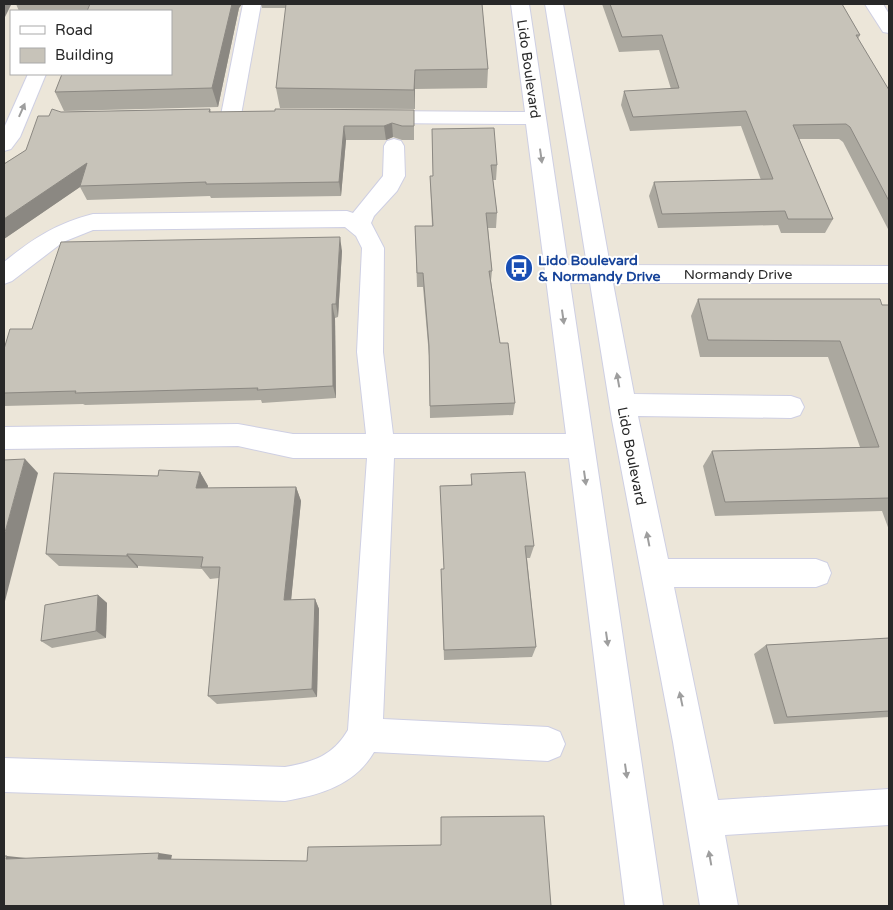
<svg xmlns="http://www.w3.org/2000/svg" width="893" height="910" viewBox="0 0 893 910" font-family="'Varela Round',sans-serif">
<style>
.lines{fill:none;stroke-linecap:round;stroke-linejoin:round}
.minor-casing{stroke:#cecfe3;stroke-width:2}
.minor{fill:#fff;fill-rule:evenodd}
.wall{fill:#aba89f}
.shaded-wall{fill:#8b8882}
.building{fill:#c7c3b9;stroke:#8b8882}
.oneway{fill:#9e9e9e}
.labels{text-anchor:middle;stroke-width:4;stroke-linejoin:round;paint-order:stroke}
.street-label{font-size:14px;fill:#282828;stroke:#fff}
.transit-label{font-size:14px;font-weight:bold;fill:#164399;stroke:#fff;text-anchor:start}
</style>
<rect width="100%" height="100%" fill="#ece6d9"/>
<g class="lines">
<defs>
<g id="minor">
<polygon points="243,4 261,4 241,115 238,119 231,121 224,119 221,115"/>
<path d="M511 4H529L568 265H587L545 4H563L610 265 889 266V283H613L634 394 791 396 800 399 804 407 800 415 791 418 638 416 668 559H816L827 563 831 573 827 583 816 587H674L718 800 889 789V825L725 835 738 906H700L673 742 612 420 590 283H570L663 906H625L569 458H394L383 719 548 727 560 732 565 744 560 756 548 761 374 752C355 785 320 795 285 801L4 792V758L285 767C313 762 333 756 348 730L367 458H293L238 446 4 449V427L238 424 293 434H366L357 352 362 248 356 236 345 227 93 230 63 242 12 281 4 284V262C34 238 55 224 93 214L347 211 353 213 383 176 384 146 387 141 394 139 401 141 404 146 405 176 397 191 374 216 371 223 384 248 383 352 393 434H566L526 124 377 123 370 121 367 117 370 113 377 111 525 112Z"/>
<polygon points="865,4 883,4 889,14 889,33 883,32"/>
<polygon points="28,74 46,74 20,137 11,149 4,151 4,128"/>
</g>
</defs>
<use href="#minor" class="minor-casing"/>
<use href="#minor" class="minor"/>
</g>
<g class="wall">
<polygon points="16,4 242,4 239,8 218,107 64,111 55,92 88,10 19,11"/>
<polygon points="261,4 482,4 488,69 487,88 415,89 415,109 280,108 276,88 286,8 262,8"/>
<polygon points="602,4 842,4 860,35 858,39 889,90 889,229 888,229 843,142 839,139 799,139 833,219 825,233 781,233 778,225 658,228 649,196 654,182 761,180 741,126 630,131 621,105 624,91 671,89 659,50 619,52"/>
<polygon points="210,109 211,112 414,110 414,140 402,140 393,137 386,140 346,140 341,196 211,198 210,196 87,200 80,187 4,239 4,164 26,150 49,116 61,112"/>
<polygon points="432,129 497,165 496,180 493,180 497,213 496,228 488,228 492,271 491,281 500,343 515,403 513,415 430,418 429,356 423,287 417,287 415,226 432,226 430,176 433,176"/>
<polygon points="342,251 338,317 335,318 336,398 262,403 261,400 85,405 83,404 4,406 4,349 32,329"/>
<polygon points="698,299 889,305 889,530 882,511 715,516 703,466 712,451 860,447 828,357 700,357 691,316"/>
<polygon points="200,472 208,486 208,488 296,487 301,501 291,600 315,599 319,609 317,697 217,704 208,696 219,578 210,579 202,569 138,566 138,568 59,566 46,554 158,476"/>
<polygon points="471,474 534,546 530,558 527,558 536,647 532,657 444,660 441,569 444,569 440,486 471,485"/>
<polygon points="98,595 107,603 106,638 52,648 41,641"/>
<polygon points="889,638 889,717 774,724 754,654 766,645"/>
</g>
<g class="shaded-wall">
<polygon points="4,4 10,4 11,5 4,19"/>
<polygon points="232,4 242,4 239,8 218,107 212,88"/>
<polygon points="415,70 415,109 414,90"/>
<polygon points="392,123 393,137 386,140 384,126"/>
<polygon points="344,126 346,140 341,196 339,182"/>
<polygon points="87,163 80,186 80,187 4,239 4,219"/>
<polygon points="340,237 342,251 338,317 336,304"/>
<polygon points="332,304 335,318 336,398 333,386"/>
<polygon points="25,459 38,473 4,605 4,536"/>
<polygon points="200,472 208,486 204,502 196,488"/>
<polygon points="296,487 301,501 290,611 284,600"/>
<polygon points="127,554 138,566 138,568 127,556"/>
<polygon points="98,595 107,603 106,638 96,631"/>
<polygon points="315,599 319,609 317,697 312,689"/>
<polygon points="159,853 172,855 171,860 158,859"/>
<polygon points="7,856 26,858 6,859"/>
</g>
<g class="building">
<polygon points="90,4 232,4 212,88 55,92 62,74 171,74 171,11 87,11"/>
<polygon points="286,4 482,4 488,69 415,70 414,90 276,88"/>
<polygon points="610,4 842,4 860,35 856,35 889,90 889,201 850,127 846,124 793,125 833,219 788,219 785,211 662,214 654,182 773,179 746,111 633,117 624,91 679,88 662,35 622,37"/>
<polygon points="52,109 61,112 210,109 209,112 275,111 275,109 414,110 414,126 402,126 392,123 384,126 344,126 339,182 206,184 206,182 80,186 87,163 4,219 4,164 26,150 38,116 49,116"/>
<polygon points="494,128 497,165 491,165 497,213 486,213 492,271 489,271 500,343 508,343 515,403 430,406 429,346 423,273 417,273 415,226 433,226 430,176 433,176 432,129"/>
<polygon points="340,237 336,304 332,304 333,386 257,390 258,388 75,393 76,391 4,393 4,349 10,329 32,329 61,242"/>
<polygon points="698,299 880,299 882,305 889,305 889,498 725,502 712,451 879,447 840,341 708,340"/>
<polygon points="25,459 4,536 4,460"/>
<polygon points="159,470 200,472 196,488 296,487 284,600 315,599 312,689 208,696 220,567 201,567 203,557 127,554 127,556 46,554 54,473 158,476"/>
<polygon points="525,472 534,546 525,546 536,647 444,650 441,569 444,569 440,486 472,485 471,474"/>
<polygon points="98,595 96,631 41,641 45,605"/>
<polygon points="889,638 889,711 787,717 766,645"/>
<polygon points="544,816 551,906 4,906 4,856 7,856 6,859 159,853 158,859 307,861 308,847 441,845 441,817"/>
</g>
<defs><path id="oneway-solid" d="M-6-.8H1V-3.2L6.5 0L1 3.2V.8H-6Z" transform="scale(1.25)"/></defs>
<g class="oneway">
<use href="#oneway-solid" transform="translate(22 110) rotate(-66)"/>
<use href="#oneway-solid" transform="translate(541 156) rotate(82)"/>
<use href="#oneway-solid" transform="translate(563 317) rotate(82)"/>
<use href="#oneway-solid" transform="translate(618 380) rotate(-100)"/>
<use href="#oneway-solid" transform="translate(585 478) rotate(82)"/>
<use href="#oneway-solid" transform="translate(648 539) rotate(-101)"/>
<use href="#oneway-solid" transform="translate(607 639) rotate(82)"/>
<use href="#oneway-solid" transform="translate(681 699) rotate(-102)"/>
<use href="#oneway-solid" transform="translate(626 771) rotate(82)"/>
<use href="#oneway-solid" transform="translate(710 858) rotate(-100)"/>
</g>
<defs>
<symbol id="bus-disc" viewBox="-11 -11 22 22"><circle r="9.5" fill="#1a4fb4" stroke="#fff"/><path d="M-5-6H5V4H4V6H2V4H-2V6H-4V4H-5ZM-3.5-4V0h7V-4ZM-3.5 1.2v1.5H-2V1.2ZM2 1.2v1.5H3.5V1.2Z" fill="#fff"/></symbol>
</defs>
<g fill-rule="evenodd">
<use href="#bus-disc" x="503" y="252" width="32" height="32"/>
</g>
<g class="labels">
<g class="street-label">
<text transform="translate(529 69) rotate(82)" y="5">Lido Boulevard</text>
<text x="738" y="279">Normandy Drive</text>
<text transform="translate(632 456) rotate(79)" y="5">Lido Boulevard</text>
</g>
<g class="transit-label">
<text x="538" y="265">Lido Boulevard<tspan x="538" dy="16">&amp; Normandy Drive</tspan></text>
</g>
</g>
<rect width="893" height="910" fill="none" stroke="#282828" stroke-width="10"/>
<rect x="10" y="10" width="162" height="65" fill="#ffffff" stroke="#a9a9a9"/>
<rect x="20" y="26" width="25" height="8" fill="#ffffff" stroke="#a9a9a9"/>
<text x="55" y="35" font-size="15" fill="#282828">Road</text>
<rect x="20" y="48" width="25" height="15" fill="#c7c3b9" stroke="#a9a9a9"/>
<text x="55" y="60" font-size="15" fill="#282828">Building</text>
</svg>
